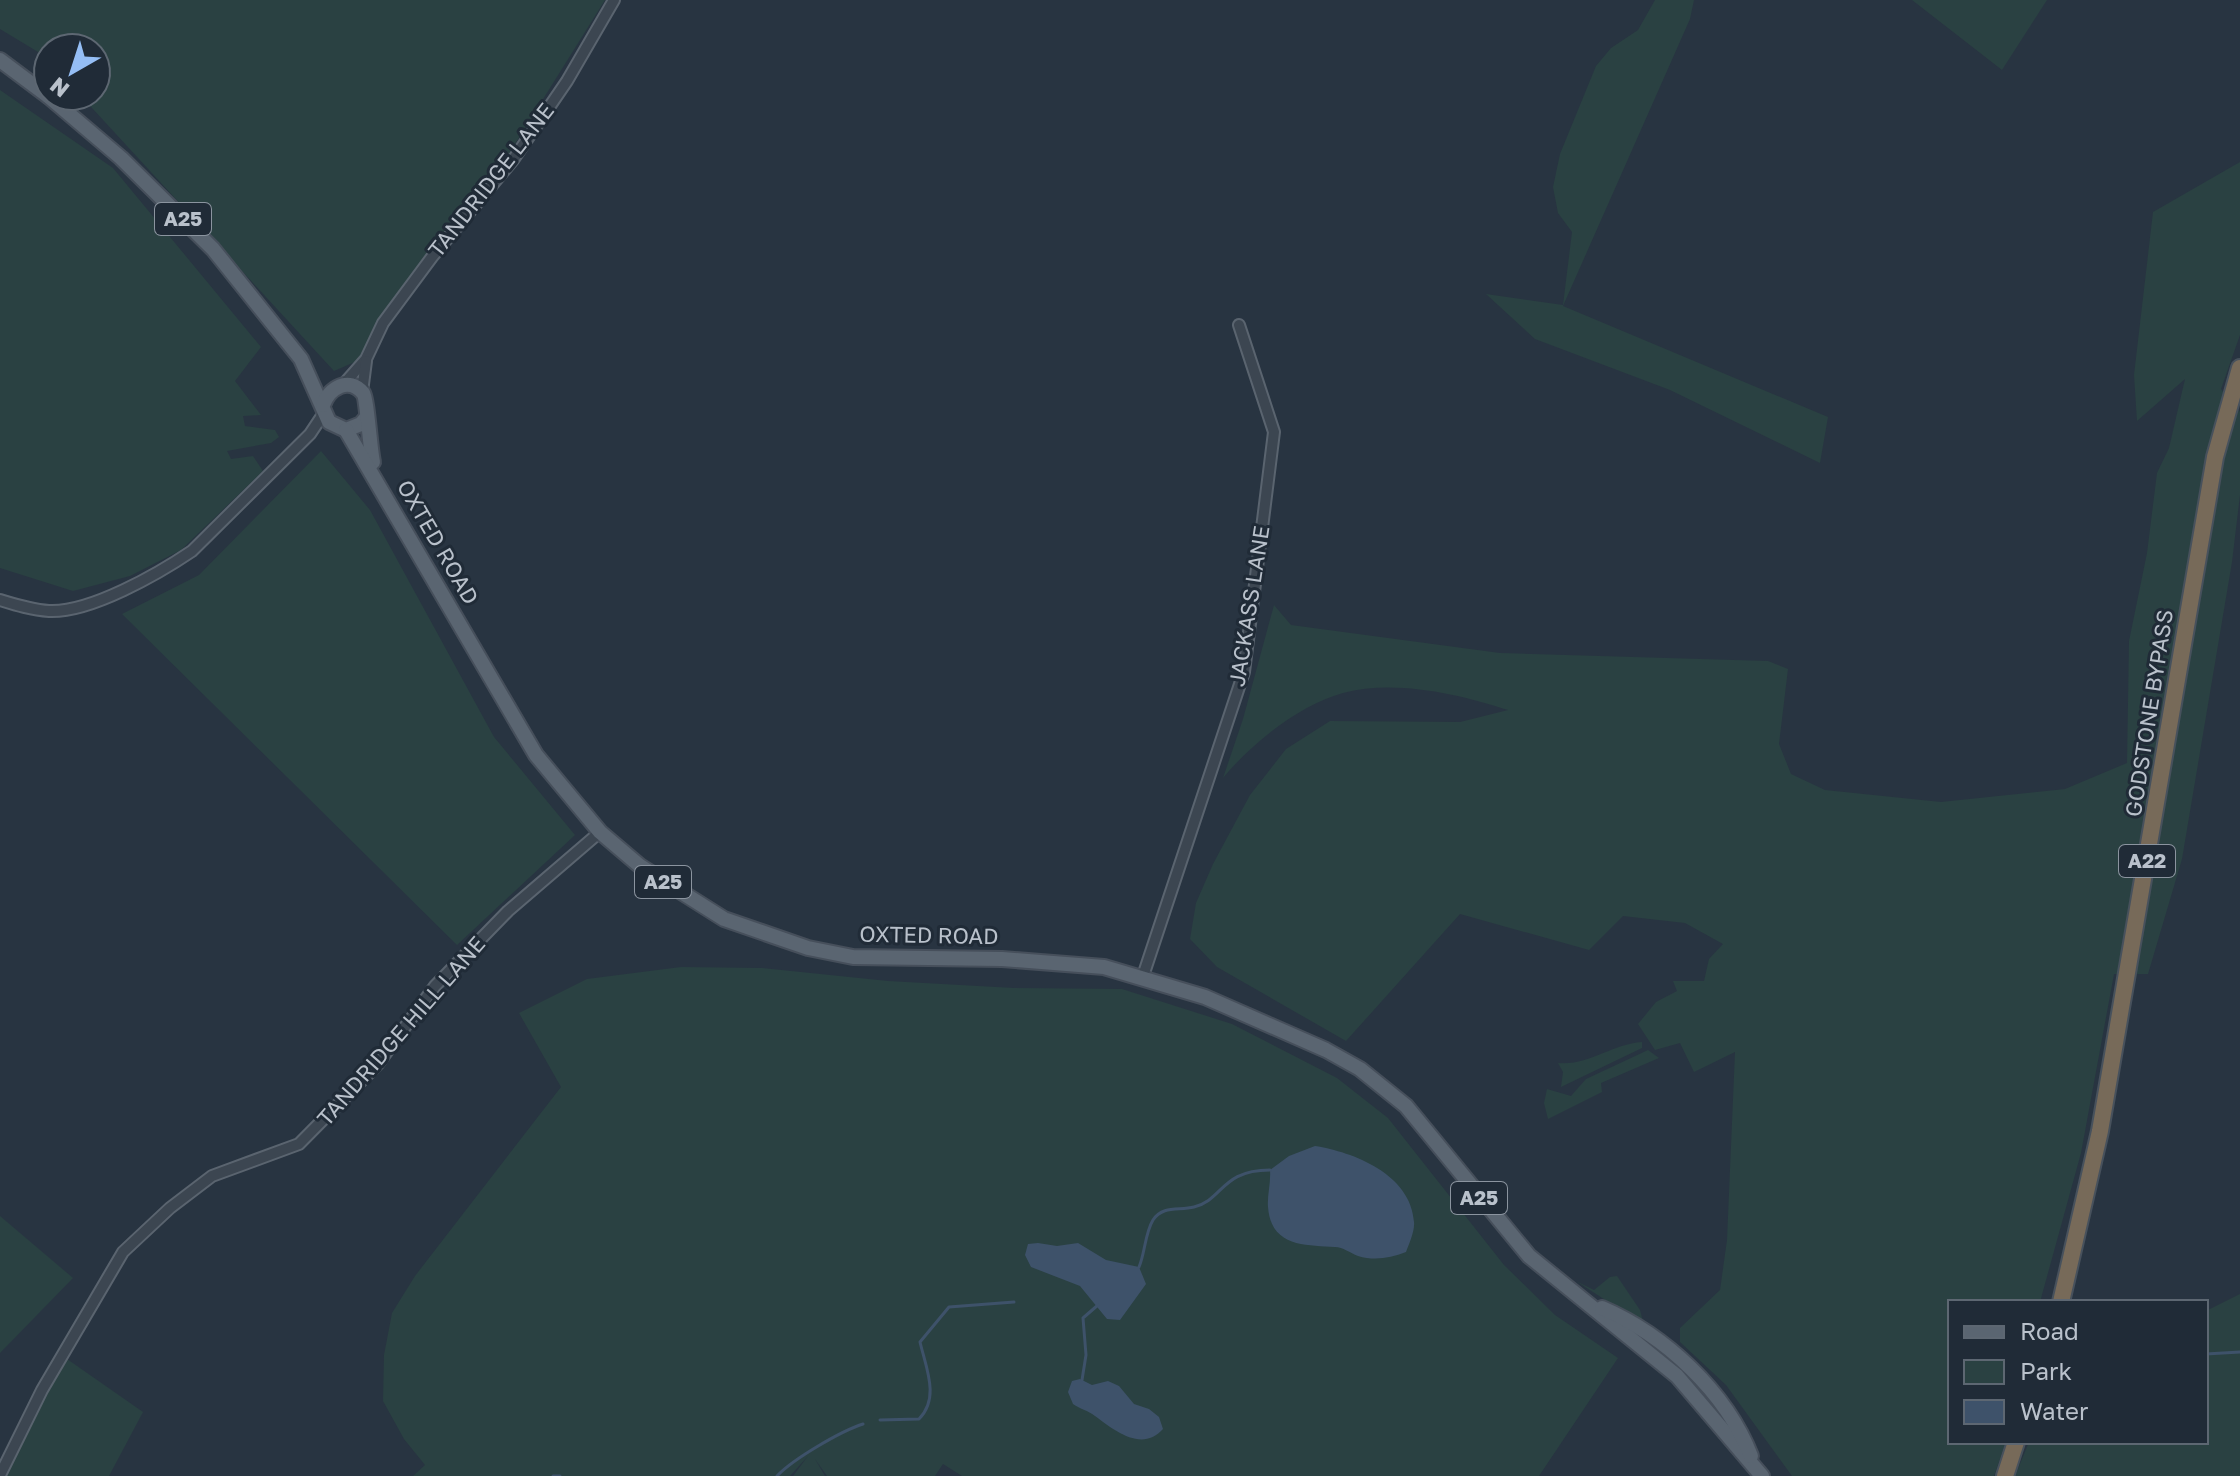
<svg xmlns="http://www.w3.org/2000/svg" width="2240" height="1476" viewBox="0 0 2240 1476" font-family="'Golos Text',sans-serif">
<style>
.green{fill:#2a4142}
.water{fill:#3e526a}
.lines{fill:none;stroke-linecap:round;stroke-linejoin:round}
.stream{stroke:#3e526a;stroke-width:3}
.minor-casing{stroke:#5a646f;stroke-width:14}
.major-casing{stroke:#464f5b;stroke-width:18}
.highway-casing{stroke:#47515c;stroke-width:20}
.minor{stroke:#3c4651;stroke-width:10}
.major{stroke:#5a6571;stroke-width:14}
.highway{stroke:#776a59;stroke-width:16}
.labels{text-anchor:middle;stroke-width:6;stroke-linejoin:round;paint-order:stroke}
.shield{fill:#202b37;stroke:#8b949f;stroke-width:2}
.shield-label{font-size:20px;font-weight:bold;fill:#b9c1cb}
.street-label{font-size:22px;fill:#b9c1cb;stroke:#202b37}
</style>
<rect width="100%" height="100%" fill="#283441"/>
<g class="green">
<polygon points="0,0 605,0 510,152 407,283 357,361 334,371 81,96 96,96 96,48 48,48 48,58 0,29"/>
<polygon points="1655,0 1694,0 1690,19 1563,306 1828,417 1820,463 1670,390 1535,339 1486,294 1563,305 1572,232 1558,213 1553,187 1560,154 1596,66 1611,48 1638,30"/>
<polygon points="1912,0 2047,0 2002,70"/>
<polygon points="0,90 113,168 261,347 235,381 261,415 243,416 245,426 275,430 279,437 271,443 227,451 231,459 253,456 263,471 181,550 130,576 73,591 0,568"/>
<path d="M2240 162V335L2221 389 2240 412V495L2232 562 2182 859 2148 974H2114L2081 1153 2040 1302H1950V1442H2006L1994 1476H1792L1726 1385 1680 1342V1328L1720 1290 1727 1240 1735 1052 1694 1072 1680 1043 1655 1050 1638 1024 1656 1002 1677 991 1673 981H1704L1709 959 1723 944 1685 923 1623 916 1589 950 1460 914 1346 1041 1217 967 1190 939 1196 903 1213 864 1250 795 1286 749 1330 721 1460 722 1508 710C1459 694 1394 679 1343 693 1299 705 1251 744 1223 778L1243 719 1274 605 1291 625 1500 653 1768 661 1788 669 1779 744 1791 774 1825 790 1941 802 2065 789 2127 763 2129 641 2147 553 2157 473 2169 448 2185 379 2137 421 2134 375 2153 212Z"/>
<polygon points="321,451 370,510 494,737 575,835 457,945 122,614 199,575"/>
<polygon points="681,967 762,968 888,981 1014,988 1122,989 1232,1024 1337,1078 1388,1118 1504,1265 1555,1315 1618,1358 1539,1476 962,1476 943,1464 935,1476 827,1476 815,1459 825,1476 793,1476 808,1456 790,1476 413,1476 425,1465 404,1439 383,1401 384,1355 392,1313 415,1276 561,1087 519,1013 587,979"/>
<path d="M1642 1042V1048L1561 1087 1563 1072 1558 1063C1588 1066 1612 1044 1642 1042Z"/>
<polygon points="1648,1050 1659,1058 1601,1083 1602,1092 1548,1119 1544,1103 1547,1089 1571,1096 1586,1079"/>
<polygon points="0,1216 73,1278 0,1353"/>
<polygon points="1617,1276 1640,1310 1644,1325 1576,1281 1594,1290 1610,1277"/>
<polygon points="2240,1294 2240,1476 2015,1476 2029,1442 2206,1442 2206,1311"/>
<polygon points="67,1359 143,1412 109,1476 4,1476 46,1392"/>
</g>
<g class="water">
<path d="M1315 1146C1353 1152 1411 1174 1414 1222 1415 1231 1409 1244 1406 1252 1390 1258 1375 1261 1358 1256 1350 1253 1343 1247 1335 1247 1307 1245 1271 1248 1268 1207 1267 1196 1271 1183 1270 1170L1289 1156Z"/>
<polygon points="1038,1243 1057,1246 1078,1243 1106,1260 1139,1267 1146,1284 1120,1320 1107,1319 1080,1286 1031,1267 1025,1255 1028,1244"/>
<path d="M1080 1379 1092 1385 1108 1381 1119 1386 1134 1404 1149 1409 1159 1417 1163 1429C1142 1453 1114 1430 1095 1416 1089 1411 1080 1409 1073 1404L1068 1392 1072 1381Z"/>
</g>
<g class="lines">
<g class="stream">
<path d="M1139 1267C1145 1253 1145 1233 1153 1220 1163 1205 1179 1211 1194 1207 1223 1200 1221 1170 1270 1170"/>
<polyline points="2206,1354 2240,1352"/>
<polyline points="1082,1380 1086,1355 1083,1318 1098,1305"/>
<path d="M880 1420 919 1419C940 1398 926 1368 920 1342L949 1307 1014 1302"/>
<polyline points="553,1476 560,1476"/>
<path d="M777 1476C793 1459 841 1431 863 1424"/>
</g>
<defs>
<g id="minor">
<polyline points="343,385 366,359 383,323 432,257 513,160 567,81 614,0"/>
<polyline points="362,392 366,361"/>
<path d="M0 600C16 605 32 610 49 611 90 613 158 574 192 551L310 434 324 413"/>
<polyline points="1143,976 1244,672 1274,432 1239,325"/>
<polyline points="0,1475 42,1390 123,1252 170,1208 212,1176 299,1144 378,1064 435,986 508,911 600,832"/>
</g>
<g id="major">
<polyline points="0,60 48,96"/>
<polyline points="48,96 121,158 213,249 301,359 329,422 346,430 361,424 366,418"/>
<path d="M323 405C329 388 349 376 363 393 367 398 370 449 373 462"/>
<polyline points="346,430 536,755 600,832 640,866 724,919 808,948 853,957 1002,959 1104,967 1205,997 1326,1050 1360,1069 1406,1106 1529,1256 1677,1376 1762,1476"/>
<path d="M1602 1308C1665 1335 1726 1392 1751 1456"/>
</g>
<g id="highway">
<polyline points="2061,1302 2100,1131 2215,457 2240,368"/>
<polyline points="2005,1476 2016,1442"/>
</g>
</defs>
<use href="#minor" class="minor-casing"/>
<use href="#major" class="major-casing"/>
<use href="#highway" class="highway-casing"/>
<use href="#minor" class="minor"/>
<use href="#major" class="major"/>
<use href="#highway" class="highway"/>
</g>
<g class="labels">
<g class="shield">
<rect x="155" y="203" width="56" height="32" rx="6"/>
<rect x="2119" y="845" width="56" height="32" rx="6"/>
<rect x="635" y="866" width="56" height="32" rx="6"/>
<rect x="1451" y="1182" width="56" height="32" rx="6"/>
</g>
<g class="shield-label">
<text x="183" y="226">A25</text>
<text x="2147" y="868">A22</text>
<text x="663" y="889">A25</text>
<text x="1479" y="1205">A25</text>
</g>
<g class="street-label">
<text transform="translate(491 180) rotate(-52)" y="8">TANDRIDGE LANE</text>
<text transform="translate(438 542) rotate(60)" y="8">OXTED ROAD</text>
<text transform="translate(1249 606) rotate(-81)" y="8">JACKASS LANE</text>
<text transform="translate(2149 713) rotate(-81)" y="8">GODSTONE BYPASS</text>
<text transform="translate(929 935) rotate(1)" y="8">OXTED ROAD</text>
<text transform="translate(401 1031) rotate(-49)" y="8">TANDRIDGE HILL LANE</text>
</g>
</g>
<rect x="1948" y="1300" width="260" height="144" fill="#202b37" stroke="#5d6772" stroke-width="2"/>
<rect x="1964" y="1326" width="40" height="12" fill="#5a6571" stroke="#5d6772" stroke-width="2"/>
<text x="2020" y="1340" font-size="24" fill="#b9c1cb">Road</text>
<rect x="1964" y="1360" width="40" height="24" fill="#2a4142" stroke="#5d6772" stroke-width="2"/>
<text x="2020" y="1380" font-size="24" fill="#b9c1cb">Park</text>
<rect x="1964" y="1400" width="40" height="24" fill="#3e526a" stroke="#5d6772" stroke-width="2"/>
<text x="2020" y="1420" font-size="24" fill="#b9c1cb">Water</text>
<g transform="translate(72 72) rotate(219)"><circle r="38" fill="#202b37" stroke="#5d6772" stroke-width="2"/>
<path d="M0-6L14 30L0 20L-14 30Z" fill="#95bef5"/>
<text y="-12" font-size="22" font-weight="bold" text-anchor="middle" fill="#b9c1cb">N</text>
</g>
</svg>
